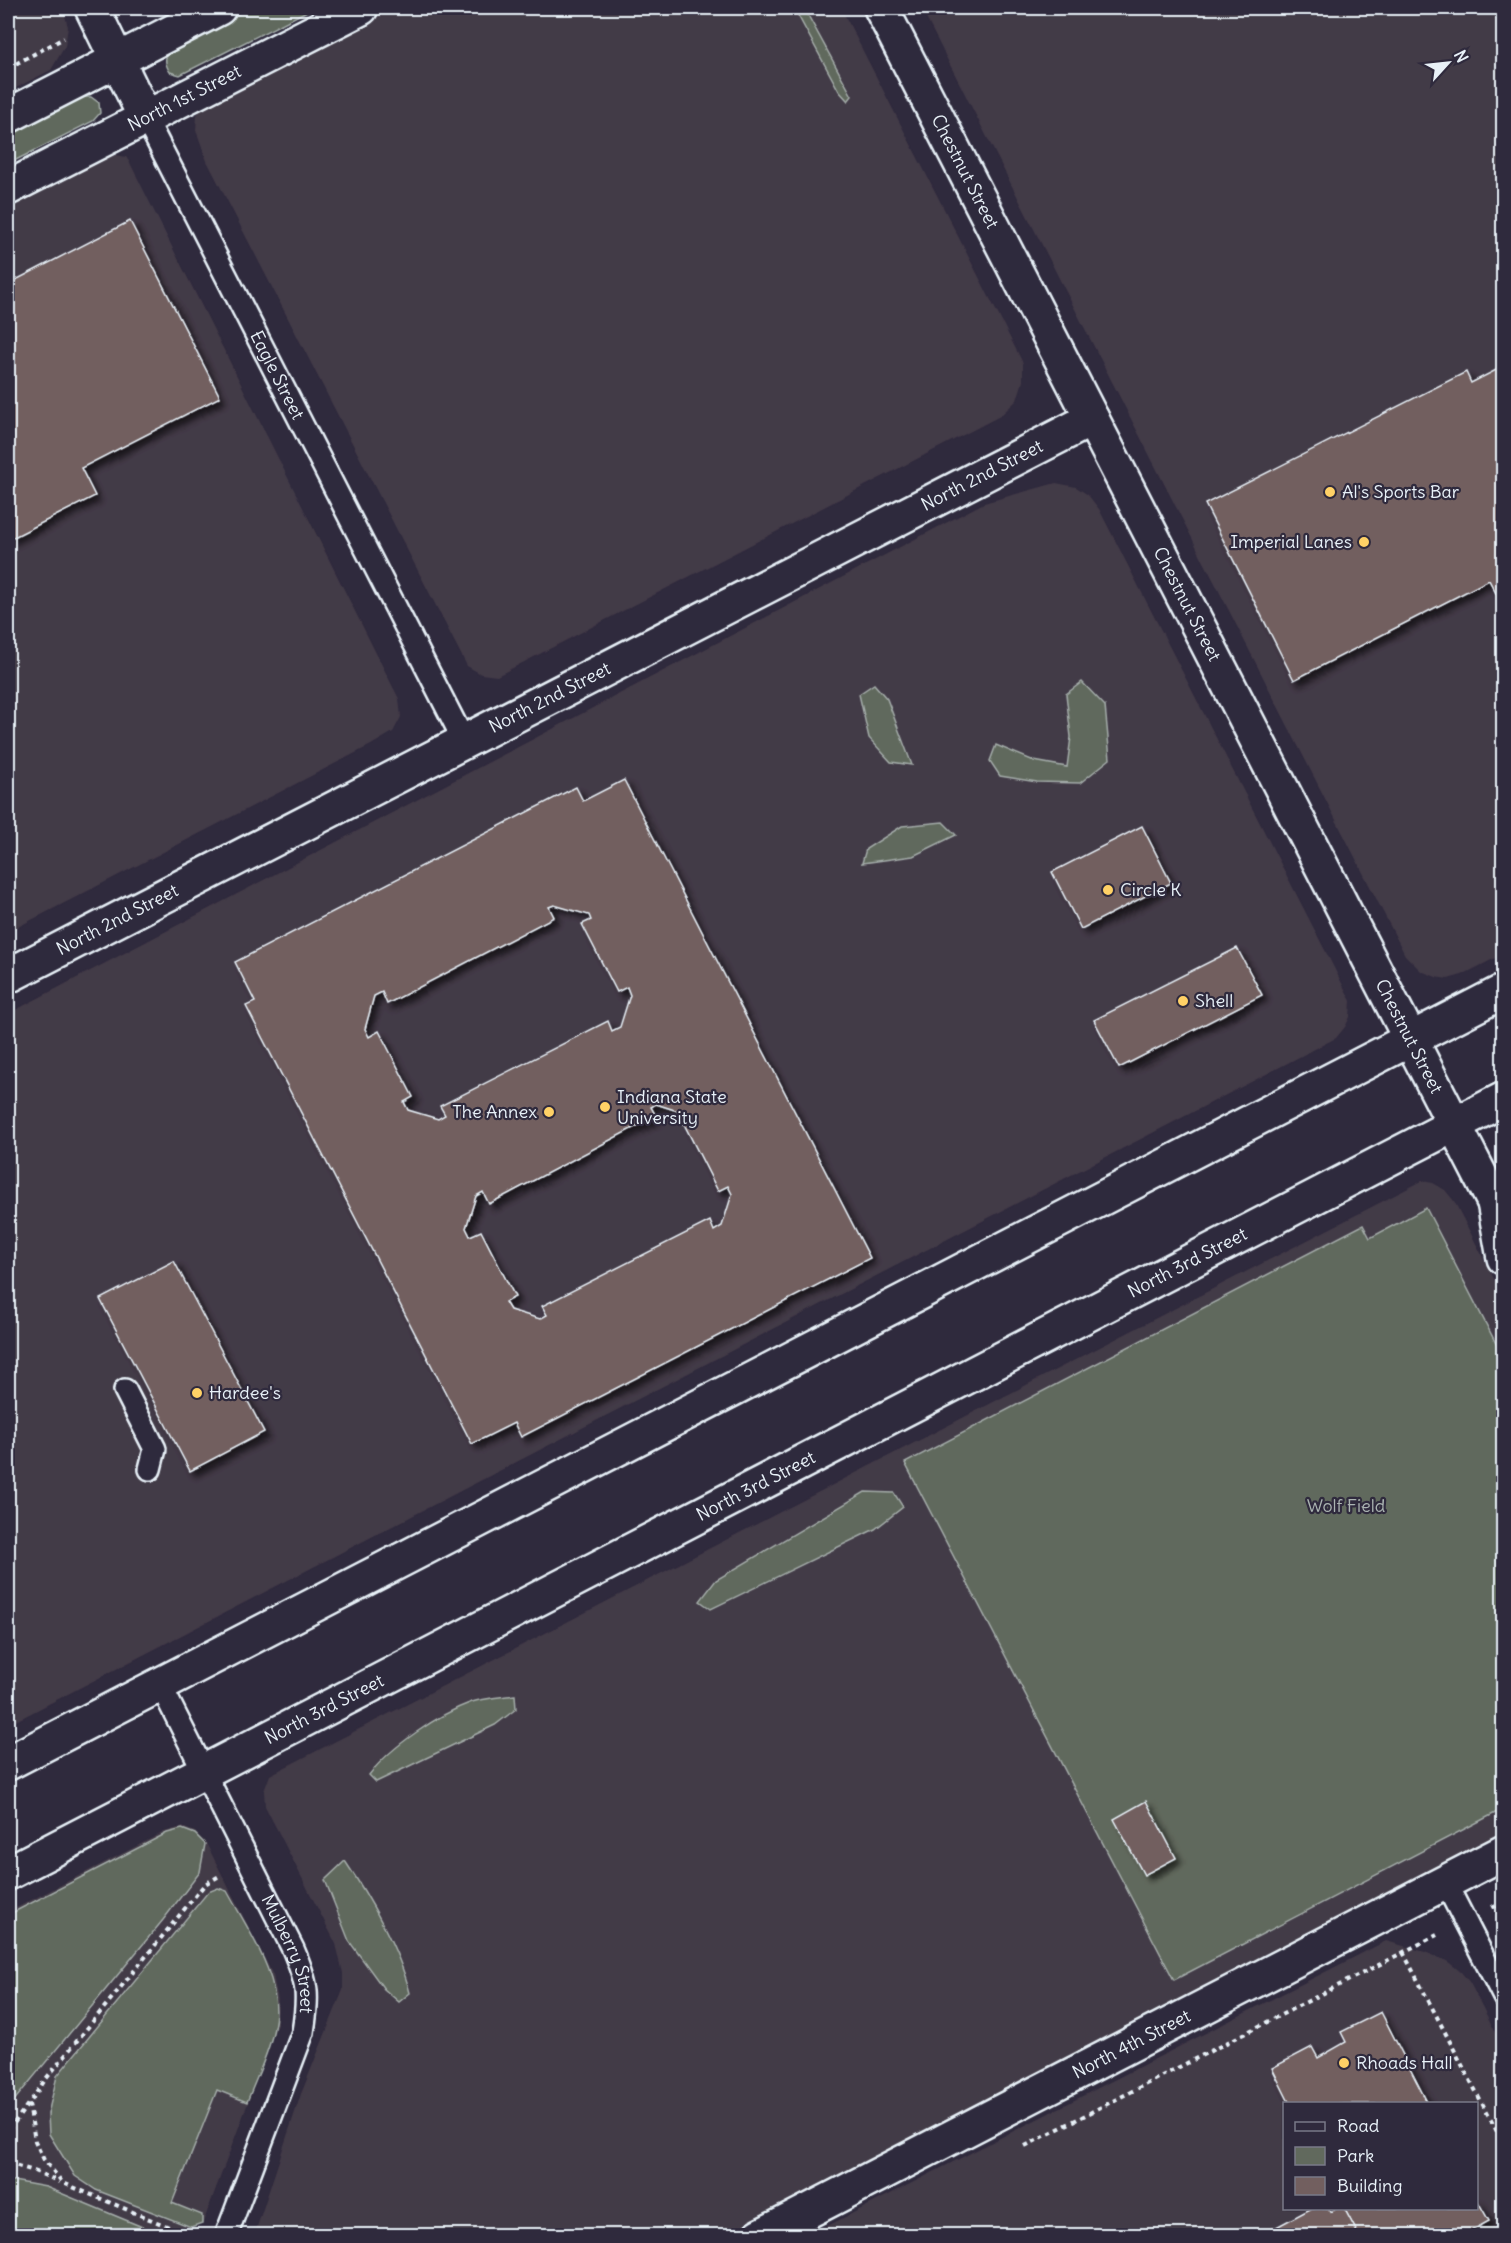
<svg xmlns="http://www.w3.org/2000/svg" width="1511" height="2243" viewBox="0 0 1511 2243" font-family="Delius,sans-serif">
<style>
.built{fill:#433a47;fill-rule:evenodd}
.green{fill:#61695d;stroke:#a4adaa;stroke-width:1.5}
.building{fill:#725f5f;stroke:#e8f1f8;stroke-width:1.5;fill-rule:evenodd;filter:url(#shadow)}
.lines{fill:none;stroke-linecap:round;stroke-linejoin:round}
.service-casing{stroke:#e8f1f8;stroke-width:26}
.minor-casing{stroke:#e8f1f8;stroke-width:38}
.secondary-casing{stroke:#e8f1f8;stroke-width:38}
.trunk-casing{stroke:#e8f1f8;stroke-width:38}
.path{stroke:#e8f1f8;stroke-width:4;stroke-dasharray:4.5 4.5;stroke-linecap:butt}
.service{stroke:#2f2a3d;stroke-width:21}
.minor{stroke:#2f2a3d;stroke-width:33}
.secondary{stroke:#2f2a3d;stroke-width:33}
.trunk{stroke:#2f2a3d;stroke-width:33}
.poi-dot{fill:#ffd166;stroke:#2f2a3d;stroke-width:2}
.labels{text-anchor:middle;stroke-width:4.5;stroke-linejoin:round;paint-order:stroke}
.street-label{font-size:18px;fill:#e8f1f8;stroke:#2f2a3d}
.poi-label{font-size:18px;fill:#e8f1f8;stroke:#2f2a3d;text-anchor:start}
.park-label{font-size:18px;fill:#abb4b2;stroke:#2f2a3d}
</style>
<defs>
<filter id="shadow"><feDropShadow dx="5.5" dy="5.5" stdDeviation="3" flood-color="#0009"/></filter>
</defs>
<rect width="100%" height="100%" fill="#2f2a3d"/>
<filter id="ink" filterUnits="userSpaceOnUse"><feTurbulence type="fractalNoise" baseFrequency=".0167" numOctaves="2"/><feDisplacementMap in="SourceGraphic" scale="12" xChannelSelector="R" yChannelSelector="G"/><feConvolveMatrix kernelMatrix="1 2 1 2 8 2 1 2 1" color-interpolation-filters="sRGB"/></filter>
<g filter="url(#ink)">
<g class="built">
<polygon points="8,8 63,8 68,27 65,46 51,70 8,92"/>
<polygon points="393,8 841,8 1023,363 1023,381 1017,400 1000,416 497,676 481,674 467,666 207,161 196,130 197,115 202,107"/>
<polygon points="921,8 1503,8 1503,954 1462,975 1448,979 1436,977 1421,971 1405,955"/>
<polygon points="116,155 126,157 130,163 399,699 401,717 393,732 371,745 8,932 8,206 104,157"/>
<polygon points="1056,483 1076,487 1088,495 1099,509 1351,1001 1350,1017 1345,1027 1336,1038 8,1725 8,1014 984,503"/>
<polygon points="1422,1181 1433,1183 1445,1190 1454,1201 1503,1296 1503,1839 734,2235 254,2236 301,2094 343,1990 343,1973 336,1944 265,1806 264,1791 270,1775"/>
<polygon points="182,1827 195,1832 206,1843 273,1975 278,1999 277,2025 203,2223 190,2229 188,2235 8,2236 8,1912 164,1832"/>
<path d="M1386 1941 1425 1952 1447 1961 1461 1972 1470 1983 1503 2047V2235L808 2236ZM1284 2104H1476V2208H1284Z"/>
</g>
<g class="green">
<path d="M250 8H313L180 75 170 72C164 63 164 56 172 48Z"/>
<polygon points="794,8 804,8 852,96 848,101 839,91"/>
<polygon points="82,97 91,97 99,103 100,113 93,121 8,164 8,135"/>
<polygon points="1082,682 1105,706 1110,759 1080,783 1037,782 1000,776 990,761 996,745 1034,761 1067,767 1071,737 1066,694"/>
<polygon points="874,684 887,699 912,765 891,762 869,738 859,694"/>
<polygon points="943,822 956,835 913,856 862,863 866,849 902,826"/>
<polygon points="1426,1208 1503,1357 1503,1809 1174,1980 905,1463 1363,1225 1370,1238"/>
<polygon points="865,1492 894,1493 903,1507 875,1529 711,1609 700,1601 716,1580"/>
<path d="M515 1695 516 1709 495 1725 376 1782 369 1775C390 1747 439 1714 472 1702 485 1698 501 1697 515 1695Z"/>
<polygon points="182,1829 195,1834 205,1844 200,1872 163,1920 8,2108 8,1915 167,1833"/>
<path d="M345 1861C370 1898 399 1949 410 1993L399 2002 384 1989 349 1941 325 1880Z"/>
<path d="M218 1888 227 1891C248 1930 285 1981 274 2028 269 2053 256 2078 247 2102L217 2090 172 2203 202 2215V2223L191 2227 96 2190 75 2176 49 2134 48 2114 57 2076 208 1892Z"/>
<polygon points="8,2180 46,2187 152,2231 156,2235 8,2235"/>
</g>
<g class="building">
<polygon points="130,221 220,397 81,468 95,496 8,540 8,284"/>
<polygon points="1504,366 1504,595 1498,597 1489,580 1294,680 1205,504 1466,372 1471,383"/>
<path d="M624 780 870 1258 521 1437 514 1423 472 1444 246 1006 255 1002 235 962 576 787 583 801ZM554 905 589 915 591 920 582 924 617 992 627 987 630 995 620 1027 612 1031 608 1021 440 1106 445 1115 438 1119 408 1110 404 1102 413 1097 379 1031 369 1037 365 1029 374 996 382 992 387 1004 554 917 549 907ZM656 1104 690 1115 693 1120 684 1124 718 1191 728 1186 732 1194 722 1226 714 1231 710 1221 542 1306 547 1315 540 1319 510 1310 505 1302 515 1297 481 1231 470 1236 466 1228 476 1196 483 1192 489 1204 656 1116 651 1107Z"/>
<polygon points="1142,826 1171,883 1081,929 1052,872"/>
<polygon points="1237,948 1262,995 1119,1068 1094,1020"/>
<polygon points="174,1261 264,1432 190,1471 100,1299"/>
<polygon points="1146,1801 1176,1858 1144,1875 1114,1819"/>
<polygon points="1381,2012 1428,2104 1290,2104 1272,2068 1312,2047 1318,2058 1346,2042 1341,2032"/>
<polygon points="1476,2198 1489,2221 1462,2236 1446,2236 1444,2232 1436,2236 1359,2236 1344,2208 1476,2208"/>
<polygon points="1312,2208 1329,2208 1330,2212 1337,2208 1344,2208 1359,2236 1268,2236 1267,2232"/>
</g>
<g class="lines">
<defs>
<g id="service">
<path id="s1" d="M145 117 464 741"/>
<polyline points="125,1390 155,1449 150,1469"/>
<path id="s2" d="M160 1684 293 1949C308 1984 309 1995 303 2032L226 2236"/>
<polyline points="1445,1882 1504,1997"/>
</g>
<g id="minor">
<polyline points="92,8 145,117"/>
<path id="s3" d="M881 8 1494 1202 1504 1211"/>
<path id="s4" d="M8 976 1092 419"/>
<polyline points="1494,1202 1504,1258"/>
<path id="s5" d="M760 2236 1504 1852"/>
</g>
<g id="secondary">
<polyline points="8,116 219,8"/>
<path id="s6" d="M8 188 361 8"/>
</g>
<g id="trunk">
<polyline points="8,1763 1504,991"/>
<path id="s7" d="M8 1873 1504 1099"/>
</g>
</defs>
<use href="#service" class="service-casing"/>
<use href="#minor" class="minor-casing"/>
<use href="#secondary" class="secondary-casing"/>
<use href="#trunk" class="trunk-casing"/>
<g class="path">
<polyline points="8,68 64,38"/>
<polyline points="1492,1907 1504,1901"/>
<polyline points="1403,1952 1504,2145"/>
<polyline points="8,2129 12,2126 28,2104"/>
<polyline points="1025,2146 1437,1935"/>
<polyline points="8,2163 34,2171 60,2182"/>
<polyline points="184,2236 176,2230 63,2183 44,2160 35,2141 29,2104 45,2080 205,1884 221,1875"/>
</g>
<use href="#service" class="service"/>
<use href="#minor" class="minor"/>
<use href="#secondary" class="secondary"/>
<use href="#trunk" class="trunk"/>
</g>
</g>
<g class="poi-dot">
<circle cx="1330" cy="492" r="6"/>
<circle cx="1364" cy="542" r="6"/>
<circle cx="1108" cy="890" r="6"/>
<circle cx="1183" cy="1001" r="6"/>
<circle cx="605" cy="1107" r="6"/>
<circle cx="549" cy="1112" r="6"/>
<circle cx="197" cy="1393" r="6"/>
<circle cx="1344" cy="2063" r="6"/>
</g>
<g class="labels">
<g class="street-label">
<text dy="6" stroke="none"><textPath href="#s6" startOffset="198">North 1st Street</textPath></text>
<text dy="6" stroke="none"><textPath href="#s3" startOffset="184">Chestnut Street</textPath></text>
<text dy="6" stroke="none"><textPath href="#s1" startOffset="290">Eagle Street</textPath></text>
<text dy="6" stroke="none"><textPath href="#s4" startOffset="1095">North 2nd Street</textPath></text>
<text dy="6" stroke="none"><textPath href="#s3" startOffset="670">Chestnut Street</textPath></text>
<text dy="6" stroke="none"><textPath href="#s4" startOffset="609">North 2nd Street</textPath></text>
<text dy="6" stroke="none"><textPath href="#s4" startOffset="123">North 2nd Street</textPath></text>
<text dy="6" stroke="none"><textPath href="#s3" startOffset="1156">Chestnut Street</textPath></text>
<text dy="6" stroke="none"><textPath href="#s7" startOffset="1328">North 3rd Street</textPath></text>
<text dy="6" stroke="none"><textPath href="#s7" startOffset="842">North 3rd Street</textPath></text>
<text dy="6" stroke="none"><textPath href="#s7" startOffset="356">North 3rd Street</textPath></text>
<text dy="6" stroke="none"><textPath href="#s2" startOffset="300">Mulberry Street</textPath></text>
<text dy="6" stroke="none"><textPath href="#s5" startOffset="418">North 4th Street</textPath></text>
</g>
<g class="poi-label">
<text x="1342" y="498">Al's Sports Bar</text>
<text x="1352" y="548" text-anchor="end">Imperial Lanes</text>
<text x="1120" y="896">Circle K</text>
<text x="1195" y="1007">Shell</text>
<text x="617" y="1103">Indiana State<tspan x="617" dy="21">University</tspan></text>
<text x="537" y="1118" text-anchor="end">The Annex</text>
<text x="209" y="1399">Hardee's</text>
<text x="1356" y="2069">Rhoads Hall</text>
</g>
<g class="park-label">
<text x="1346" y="1512">Wolf Field</text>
</g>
</g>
<rect width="1511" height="2243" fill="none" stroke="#2f2a3d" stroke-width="30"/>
<rect x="15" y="15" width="1481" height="2213" fill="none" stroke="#e8f1f8" stroke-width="2" filter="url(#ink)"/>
<rect x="1283" y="2102" width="195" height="108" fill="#2f2a3d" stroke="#797a88" stroke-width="1.5"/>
<rect x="1295" y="2122" width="30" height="9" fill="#2f2a3d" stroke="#797a88" stroke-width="1.5"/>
<text x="1337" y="2132" font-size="18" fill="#e8f1f8">Road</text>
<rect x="1295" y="2147" width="30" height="18" fill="#61695d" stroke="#797a88" stroke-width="1.5"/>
<text x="1337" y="2162" font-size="18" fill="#e8f1f8">Park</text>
<rect x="1295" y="2177" width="30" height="18" fill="#725f5f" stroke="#797a88" stroke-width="1.5"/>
<text x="1337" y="2192" font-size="18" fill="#e8f1f8">Building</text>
<g transform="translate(1448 63) rotate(63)" stroke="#2f2a3d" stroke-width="4.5" paint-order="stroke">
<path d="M0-4.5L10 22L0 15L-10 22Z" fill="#e8f1f8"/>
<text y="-9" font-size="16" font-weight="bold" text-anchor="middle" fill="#e8f1f8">N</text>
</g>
</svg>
